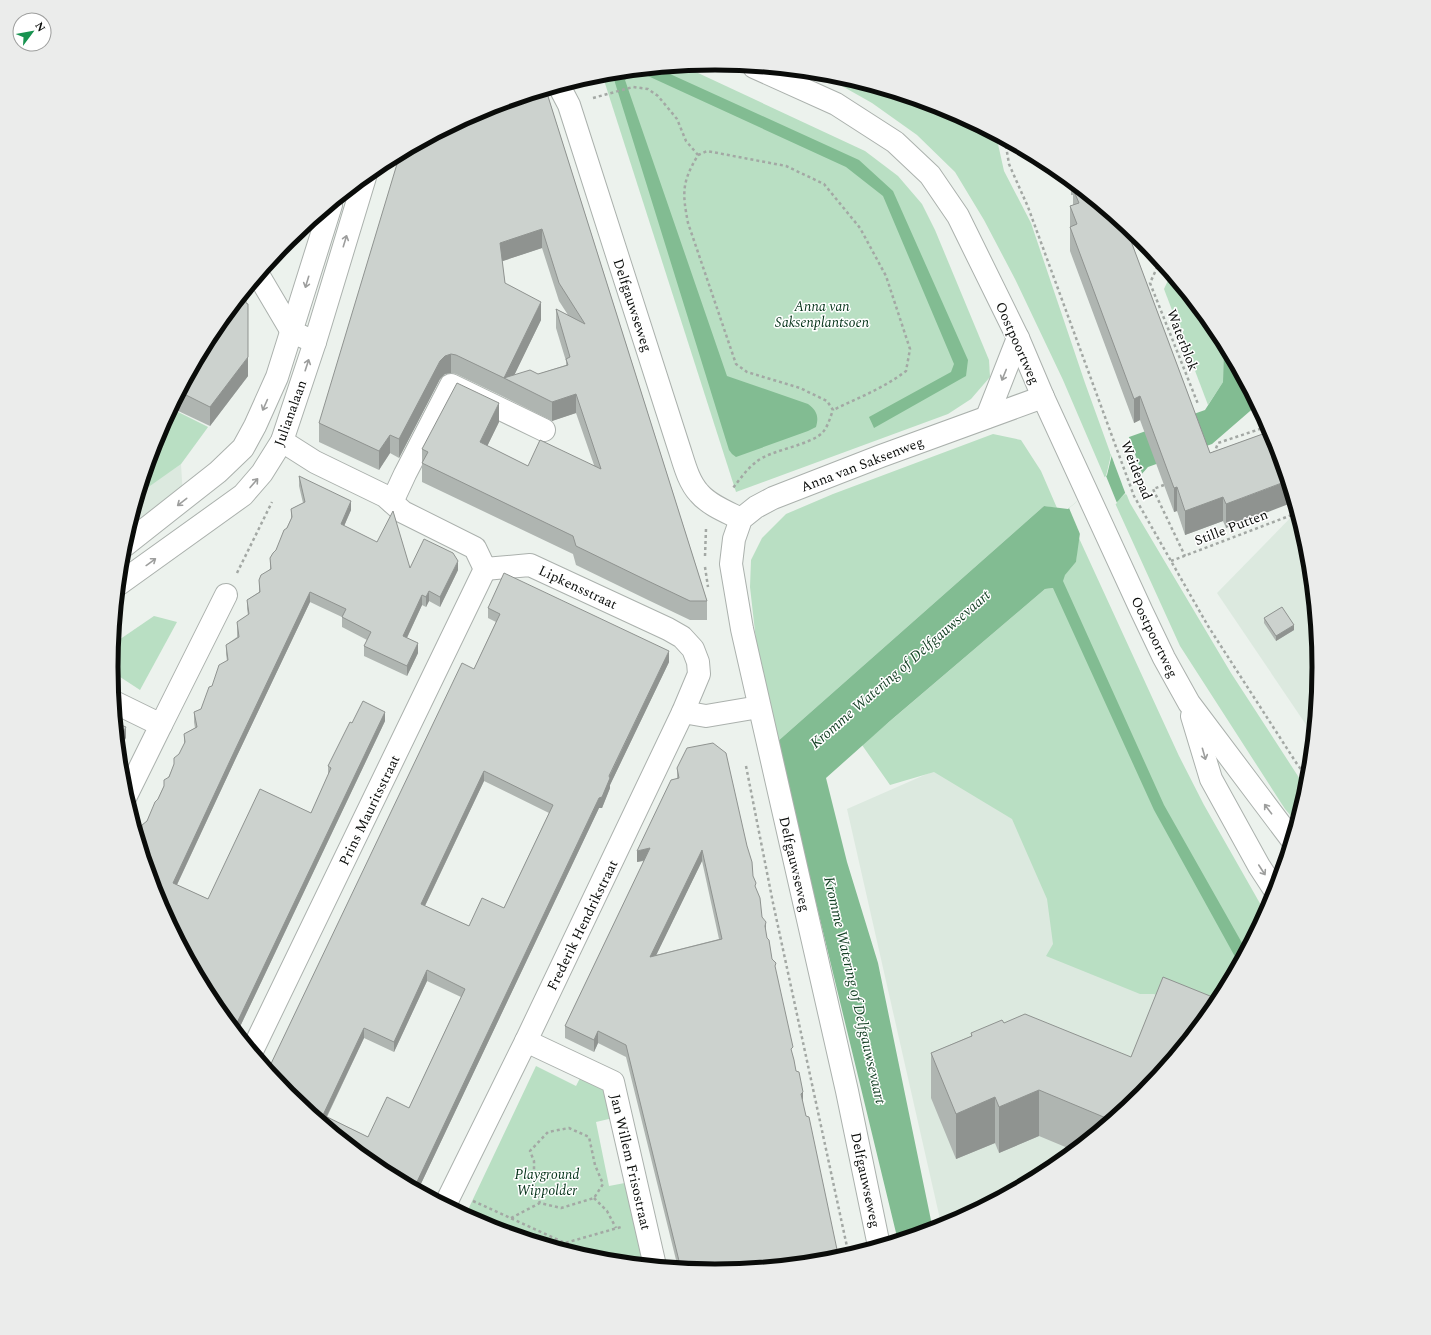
<svg xmlns="http://www.w3.org/2000/svg" width="1431" height="1335" viewBox="0 0 1431 1335" font-family="Spectral,serif">
<style>
.built{fill:#dce9df}
.green{fill:#b9dfc3}
.water{fill:#82bc92}
.pier{fill:#ecf2ed}
.lines{fill:none;stroke-linecap:round;stroke-linejoin:round}
.minor-casing{stroke:#abb1ad;stroke-width:24}
.major-casing{stroke:#abb1ad;stroke-width:24}
.path{stroke:#a3a8a4;stroke-width:2.5;stroke-dasharray:3 3;stroke-linecap:butt}
.minor{stroke:#fff;stroke-width:22}
.major{stroke:#fff;stroke-width:22}
.wall{fill:#afb5b1;fill-rule:evenodd}
.shaded-wall{fill:#8f9390}
.building{fill:#ccd2ce;stroke:#8f9390;fill-rule:evenodd}
.oneway{stroke:#9d9e9d}
.labels{text-anchor:middle;stroke-width:3;stroke-linejoin:round;paint-order:stroke}
.street-label{font-size:14px;fill:#0a0c0a;stroke:#fff}
.park-label{font-size:14px;font-style:italic;fill:#043218;stroke:#fff}
.water-label{font-size:15px;font-style:italic;fill:#133f23;stroke:#fff}
.rim{fill:none;stroke:#0a0c0a;stroke-width:5}
</style>
<rect width="100%" height="100%" fill="#ecf2ed"/>
<g class="built">
<polygon points="172,409 208,427 181,464 184,513 122,558 123,549 157,436"/>
<polygon points="1297,511 1308,550 1320,668 1313,735 1217,593"/>
<polygon points="961,759 1220,1000 1143,1095 1051,1170 942,1228 847,809"/>
</g>
<g class="green">
<polygon points="683,66 865,151 898,176 922,204 935,230 989,360 990,377 971,399 948,414 736,492 602,74"/>
<polygon points="819,73 834,75 947,109 996,135 1004,171 1031,223 1085,383 1111,455 1106,476 1105,478 1063,380 1015,279 984,220 955,172 917,135 872,103"/>
<polygon points="1171,274 1218,332 1224,342 1223,382 1208,405 1164,289"/>
<polygon points="172,409 208,427 181,464 140,493 157,436"/>
<polygon points="993,434 1021,440 1041,471 1057,508 1044,506 777,742 759,667 750,587 751,560 762,538 786,514 833,494"/>
<polygon points="1126,493 1130,503 1231,673 1307,790 1297,823 1285,809 1180,646 1115,503"/>
<polygon points="1078,536 1179,756 1204,805 1266,914 1218,1004 1207,1017 1154,994 1140,994 1046,956 1053,944 1047,899 1012,819 934,772 890,785 862,745 1045,589 1053,588 1076,562"/>
<polygon points="154,616 177,622 140,690 111,671 113,644"/>
<polygon points="536,1066 576,1086 581,1076 599,1084 609,1099 613,1118 596,1122 609,1186 630,1182 649,1261 634,1264 597,1260 484,1226 465,1216"/>
</g>
<g class="water">
<path d="M659 69 859 160 893 191 968 360 966 376 874 428 869 417 951 372 954 364 883 196 846 167 637 71 625 80 727 376 808 404C817 411 819 416 816 427L808 431 736 457 732 454 729 450 612 73Z"/>
<polygon points="1224,342 1257,405 1212,444 1148,467 1118,501 1080,533 1076,562 1065,575 1063,581 1164,805 1246,950 1239,964 1154,810 1053,588 1045,589 890,721 826,778 847,862 878,963 933,1230 898,1241 777,742 1044,506 1068,509 1105,478 1107,475 1115,442 1205,410 1223,382"/>
</g>
<g class="pier">
<polygon points="1128,435 1143,476 1126,495 1110,452 1113,441"/>
<polygon points="1106,476 1117,503 1080,534 1069,508"/>
</g>
<g class="lines">
<defs>
<g id="minor">
<path d="M559 86 569 105 679 448C684 463 688 481 699 493 709 505 727 512 741 519"/>
<polyline points="259,276 292,332 315,342"/>
<polyline points="987,417 1018,338"/>
<polyline points="282,441 315,462 385,496 403,512 475,548 485,569 530,565 668,629 682,637 693,649 698,662 699,674 683,712"/>
<polyline points="392,502 405,474 451,385 544,430"/>
<polyline points="114,702 161,725 226,595"/>
<polyline points="126,796 161,725"/>
<polyline points="526,1041 613,1082 655,1266"/>
<polyline points="252,1051 485,569"/>
<polyline points="445,1205 526,1041 683,712 706,716 759,707"/>
<polyline points="879,1246 847,1091 742,629 731,564 734,539 741,519 756,507 773,498 881,456 1043,397"/>
</g>
<g id="major">
<polyline points="754,67 836,104 895,142 930,175 958,216 1018,338 1043,397 1142,612 1164,658 1189,703 1292,840"/>
<polyline points="124,546 218,472 243,448 255,426 277,377 331,205"/>
<polyline points="119,584 243,495 262,473 282,441 315,342 365,177"/>
<polyline points="1192,716 1211,779 1259,866 1276,892"/>
</g>
</defs>
<use href="#minor" class="minor-casing"/>
<use href="#major" class="major-casing"/>
<g class="path">
<path d="M593 98 633 87 648 89 658 96 677 119 686 141 698 155C682 182 682 192 688 223L736 364 747 372 800 388 827 401 833 410C830 418 828 426 823 432 810 446 772 449 756 462 747 469 740 479 733 488"/>
<polyline points="1005,140 1009,164 1028,207 1134,496 1208,626 1297,764 1309,780"/>
<path d="M698 155 707 151 786 166 824 184 860 228 886 276 910 349 906 371C884 388 858 398 833 410"/>
<polyline points="1160,261 1150,283 1198,404"/>
<polyline points="1214,454 1218,443 1260,429"/>
<polyline points="1164,485 1153,489 1185,556"/>
<polyline points="705,556 706,529"/>
<polyline points="1171,561 1297,513"/>
<polyline points="705,567 708,587"/>
<polyline points="237,573 272,502"/>
<polyline points="746,766 773,903 849,1256"/>
<polyline points="594,1198 607,1211 616,1228"/>
<polyline points="473,1201 565,1243 621,1227"/>
<polyline points="511,1218 540,1203 561,1208 594,1198 603,1184 595,1165 589,1137 569,1128 548,1132 530,1151 534,1161 534,1189 540,1203"/>
</g>
<use href="#minor" class="minor"/>
<use href="#major" class="major"/>
</g>
<g class="wall">
<path d="M546 90 707 601V620H690L648 600 576 565 573 554 422 482V449L499 422 487 446 528 466 594 465 576 413 552 421 504 397V395V397L456 374 451 373 445 374 440 379 399 458 390 453 379 470 319 442V423ZM542 248 559 301 568 315 556 309V328L566 361V365L538 374 514 375 541 320 505 283 502 261Z"/>
<polygon points="1071,181 1125,225 1210,453 1271,431 1226,528 1223,521 1185,535 1177,511 1174,512 1140,420 1134,423 1070,251 1070,206 1073,205 1073,195 1071,195"/>
<polygon points="288,240 282,258 272,260"/>
<polygon points="213,331 248,376 210,426 172,408"/>
<polygon points="299,476 351,510 344,526 410,568 458,570 440,607 429,601 426,607 422,605 407,638 418,653 407,676 364,656 364,646 367,640 342,627 342,617 310,602 235,760 177,885 208,899 311,813 328,776 328,766 352,723 385,721 237,1033 213,1003 147,821 184,745 184,734 195,728 194,722 194,712 201,709 212,686 227,661 226,654 226,645 237,637 237,622 248,615 247,609 247,600 259,592 259,580 270,569 270,558 276,550 291,519 291,509 303,503 299,486"/>
<path d="M488 608 669 662 610 785V788L602 808H599L418 1190 379 1170 288 1095 474 669 496 622 488 618ZM484 781 549 813 504 908 469 926 425 906ZM427 981 461 997 409 1108 368 1137 327 1117 364 1038 394 1052Z"/>
<polygon points="1264,618 1294,630 1276,641 1264,623"/>
<path d="M726 753 715 1272 678 1268 626 1057 598 1043 594 1052 565 1038V1026L644 861 637 862 677 778V768ZM702 861 719 939 656 955Z"/>
<polygon points="1004,1023 1143,1095 1075,1151 1039,1136 999,1153 995,1143 956,1159 931,1098 931,1053 971,1036 971,1033"/>
</g>
<g class="shaded-wall">
<polygon points="542,229 542,248 500,262 500,243"/>
<polygon points="288,240 282,258 282,247"/>
<polygon points="541,302 541,320 511,382 504,378 504,397 504,378"/>
<polygon points="451,354 451,373 445,374 440,379 399,458 399,439 440,361 445,356"/>
<polygon points="248,357 248,376 210,426 210,407"/>
<polygon points="576,394 576,413 552,421 552,402"/>
<polygon points="1140,396 1140,420 1134,423 1134,399"/>
<polygon points="499,403 499,422 480,461 480,442"/>
<polygon points="390,435 390,453 379,470 379,451"/>
<polygon points="1287,481 1294,502 1226,528 1226,504"/>
<polygon points="1177,487 1177,511 1174,512 1174,488"/>
<polygon points="1223,497 1223,521 1185,535 1185,511"/>
<polygon points="351,501 351,510 341,533 341,524"/>
<polygon points="458,561 458,570 440,607 440,597"/>
<polygon points="429,591 429,601 426,607 426,597"/>
<polygon points="310,592 310,602 235,760 173,893 173,883 235,750"/>
<polygon points="422,595 422,605 403,646 403,636"/>
<polygon points="1294,625 1294,630 1276,641 1276,636"/>
<polygon points="418,643 418,653 407,676 407,666"/>
<polygon points="669,651 669,662 610,785 610,788 602,808 599,808 418,1190 415,1189 415,1186"/>
<polygon points="385,712 385,721 237,1033 234,1029"/>
<polygon points="126,727 126,738 119,751 118,743"/>
<polygon points="484,771 484,781 421,914 421,904"/>
<polygon points="650,848 650,859 637,862 637,851"/>
<polygon points="702,850 702,861 650,968 650,957"/>
<polygon points="766,922 766,933 765,926"/>
<polygon points="427,970 427,981 394,1052 394,1042"/>
<polygon points="364,1028 364,1038 323,1124 323,1115"/>
<polygon points="598,1031 598,1043 594,1052 594,1040"/>
<polygon points="1039,1090 1039,1136 999,1153 999,1107"/>
<polygon points="803,1092 803,1103 801,1094"/>
<polygon points="995,1097 995,1143 956,1159 956,1114"/>
</g>
<g class="building">
<polygon points="546,90 707,601 690,601 648,581 576,546 573,536 422,463 428,452 422,449 457,383 499,403 480,442 528,466 540,440 601,469 576,394 552,402 504,378 530,370 538,374 568,365 566,359 570,357 556,309 585,324 559,283 542,229 500,243 505,283 541,302 504,378 456,355 451,354 445,356 440,361 399,439 390,435 379,451 319,423 400,154 484,109"/>
<polygon points="1075,184 1125,225 1210,453 1271,431 1274,436 1287,481 1226,504 1223,497 1185,511 1177,487 1174,488 1140,396 1134,399 1070,227 1077,224 1070,206 1079,203 1073,189"/>
<polygon points="241,298 241,299 246,299 246,303 248,304 248,357 210,407 180,392 213,331"/>
<polygon points="299,476 351,501 341,524 377,542 393,511 410,568 424,539 453,553 458,561 440,597 429,591 426,597 422,595 403,636 418,643 407,666 364,646 371,632 342,617 346,609 310,592 235,750 173,883 208,899 260,789 311,813 331,768 328,766 350,722 352,723 363,701 385,712 234,1029 213,1003 157,899 139,838 142,830 142,825 147,821 155,802 158,799 164,786 164,780 169,777 174,764 174,758 179,754 185,742 184,734 197,727 194,712 201,709 209,687 212,686 219,665 228,660 226,645 239,637 237,622 249,614 247,600 260,592 259,580 261,575 271,569 270,558 273,553 276,550 284,530 287,528 292,517 291,509 305,502"/>
<path d="M504 573 669 651 609 776 610 778 602 797 599 798 415 1186 403 1181 402 1182 379 1170 288 1095 268 1070 462 663 474 669 500 614 488 608ZM484 771 553 805 504 908 482 898 469 926 421 904ZM427 970 465 989 409 1108 387 1097 368 1137 323 1115 364 1028 394 1042Z"/>
<polygon points="1282,607 1294,625 1276,636 1264,618"/>
<polygon points="116,723 126,727 118,743"/>
<path d="M713 743 726 753 747 846 752 862 753 876 756 883 755 886 760 898 762 917 766 922 765 926 767 938 769 940 772 959 776 963 775 966 793 1047 791 1049 794 1060 796 1071 799 1072 803 1092 801 1094 806 1116 809 1117 839 1259 833 1260 715 1272 681 1269 626 1045 598 1031 594 1040 565 1026 650 848 637 851 671 780 679 778 677 768 687 748ZM702 850 722 939 650 957Z"/>
<polygon points="1163,977 1220,1000 1218,1004 1143,1095 1101,1129 1106,1118 1039,1090 999,1107 995,1097 956,1114 931,1053 972,1036 971,1033 1002,1020 1004,1023 1025,1014 1131,1057"/>
</g>
<defs><path id="oneway-shaft" d="M-6 0H5M1.5-3L5.5 0L1.5 3" fill="none" stroke-width="1.6" stroke-linecap="round" stroke-linejoin="round"/></defs>
<g class="oneway">
<use href="#oneway-shaft" transform="translate(345 241) rotate(-73)"/>
<use href="#oneway-shaft" transform="translate(307 282) rotate(107)"/>
<use href="#oneway-shaft" transform="translate(307 365) rotate(-72)"/>
<use href="#oneway-shaft" transform="translate(1004 375) rotate(112)"/>
<use href="#oneway-shaft" transform="translate(265 405) rotate(114)"/>
<use href="#oneway-shaft" transform="translate(254 483) rotate(-49)"/>
<use href="#oneway-shaft" transform="translate(182 502) rotate(142)"/>
<use href="#oneway-shaft" transform="translate(151 562) rotate(-36)"/>
<use href="#oneway-shaft" transform="translate(1204 754) rotate(74)"/>
<use href="#oneway-shaft" transform="translate(1268 809) rotate(-127)"/>
<use href="#oneway-shaft" transform="translate(1262 870) rotate(57)"/>
</g>
<g class="labels">
<g class="street-label">
<text transform="translate(633 305) rotate(72)" y="5">Delfgauwseweg</text>
<text transform="translate(1183 340) rotate(69)" y="5">Waterblok</text>
<text transform="translate(1018 343) rotate(66)" y="5">Oostpoortweg</text>
<text transform="translate(290 413) rotate(-70)" y="5">Julianalaan</text>
<text transform="translate(862 464) rotate(-21)" y="5">Anna van Saksenweg</text>
<text transform="translate(1137 470) rotate(68)" y="5">Weidepad</text>
<text transform="translate(1231 527) rotate(-21)" y="5">Stille Putten</text>
<text transform="translate(578 587) rotate(25)" y="5">Lipkensstraat</text>
<text transform="translate(1155 637) rotate(64)" y="5">Oostpoortweg</text>
<text transform="translate(369 810) rotate(-64)" y="5">Prins Mauritsstraat</text>
<text transform="translate(795 864) rotate(77)" y="5">Delfgauwseweg</text>
<text transform="translate(582 925) rotate(-64)" y="5">Frederik Hendrikstraat</text>
<text transform="translate(631 1162) rotate(77)" y="5">Jan Willem Frisostraat</text>
<text transform="translate(866 1180) rotate(78)" y="5">Delfgauwseweg</text>
</g>
<g class="park-label">
<text x="822" y="311">Anna van<tspan x="822" dy="16">Saksenplantsoen</tspan></text>
<text x="547" y="1179">Playground<tspan x="547" dy="16">Wippolder</tspan></text>
</g>
<g class="water-label">
<text transform="translate(900 669) rotate(-41)" y="5">Kromme Watering of Delfgauwsevaart</text>
<text transform="translate(855 990) rotate(77)" y="5">Kromme Watering of Delfgauwsevaart</text>
</g>
</g>
<path d="M0 0H1431V1335H0ZM118 667a597 597 0 1 1 1194 0a597 597 0 1 1-1194 0Z" fill="#ebeceb" fill-rule="evenodd"/>
<path class="rim" d="M118 667a597 597 0 1 1 1194 0a597 597 0 1 1-1194 0Z"/>
<g transform="translate(32 32) rotate(58)"><circle r="19" fill="#ffffff" stroke="#9d9e9d"/>
<path d="M0-3L7 15L0 10L-7 15Z" fill="#17924f"/>
<text y="-6" font-size="11" font-weight="bold" text-anchor="middle" fill="#0a0c0a">N</text>
</g>
</svg>
